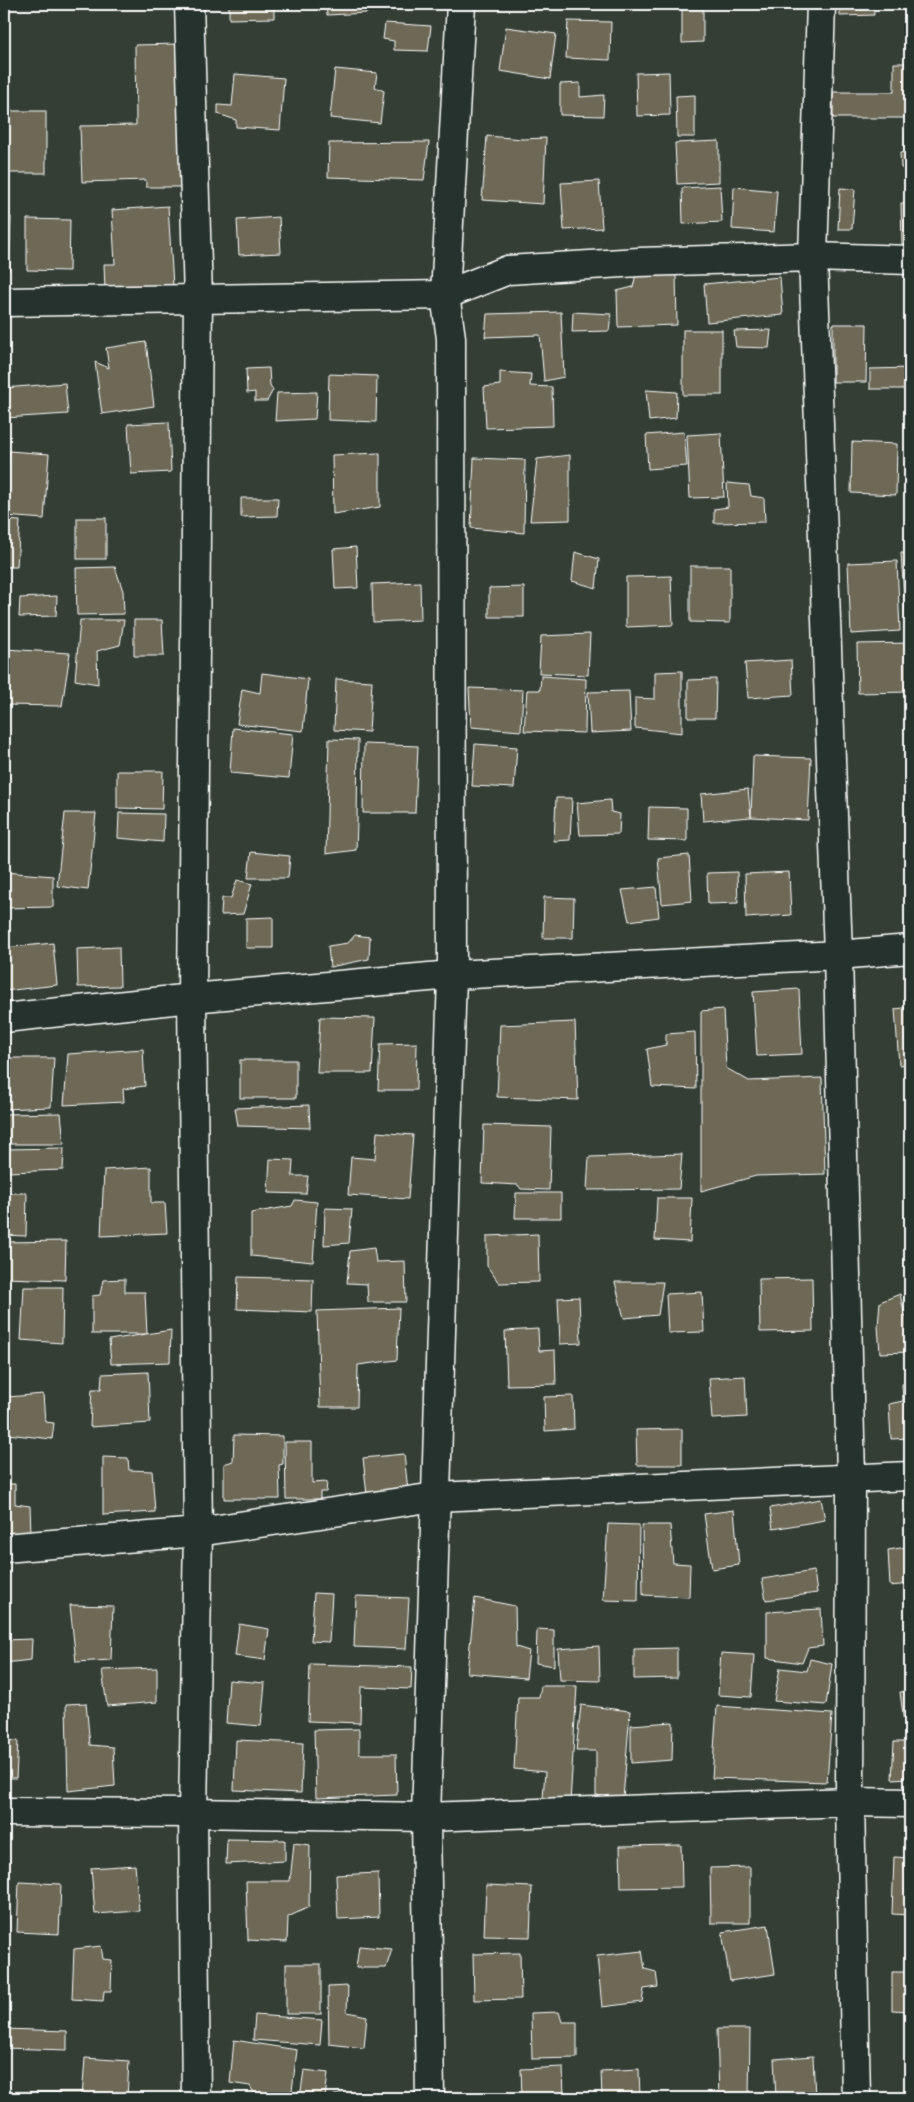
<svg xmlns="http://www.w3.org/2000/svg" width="914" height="2102" viewBox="0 0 914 2102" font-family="Sriracha,sans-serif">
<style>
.building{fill:#6d6956;stroke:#fff}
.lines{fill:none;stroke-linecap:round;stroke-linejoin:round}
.minor-casing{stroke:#fff;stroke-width:31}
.minor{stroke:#26332d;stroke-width:28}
</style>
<rect width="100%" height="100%" fill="#343e35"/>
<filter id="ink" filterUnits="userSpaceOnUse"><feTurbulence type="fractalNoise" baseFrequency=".02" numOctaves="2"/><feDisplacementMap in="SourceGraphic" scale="10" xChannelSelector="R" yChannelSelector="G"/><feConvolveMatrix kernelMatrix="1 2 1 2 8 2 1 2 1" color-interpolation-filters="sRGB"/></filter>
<g filter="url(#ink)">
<g class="building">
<polygon points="233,4 274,4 274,18 229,19 229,6"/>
<polygon points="326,4 366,4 367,13 327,15"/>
<polygon points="682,4 703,4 703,42 682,43"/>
<polygon points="707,4 763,4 763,7 707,8"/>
<polygon points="840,4 873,4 874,15 840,16"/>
<polygon points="909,4 910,4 910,22 907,21"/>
<polygon points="568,21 611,22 610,60 566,58"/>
<polygon points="385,23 431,26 428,51 394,50 394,41 383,39"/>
<polygon points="506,27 556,34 550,79 500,71"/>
<polygon points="179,44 181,187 146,187 146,180 82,182 80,126 136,125 135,45"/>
<polygon points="894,63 910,63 910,118 833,118 833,92 894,92"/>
<polygon points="335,69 377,73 375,87 384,91 380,123 330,118"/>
<polygon points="669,72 670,115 637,116 636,73"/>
<polygon points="235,74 284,78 280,130 236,127 236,120 218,114 218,105 232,106"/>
<polygon points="580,83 580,97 604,95 603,116 560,115 560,84"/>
<polygon points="695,95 695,137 677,137 676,96"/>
<rect x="4" y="111" width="42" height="62"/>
<polygon points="906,132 910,132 910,168 901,168 900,153 905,152"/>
<polygon points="487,136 522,139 546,138 543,204 482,200"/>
<polygon points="719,141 719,182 677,184 675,143"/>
<polygon points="429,142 424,180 328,177 329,143"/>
<polygon points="599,181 602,228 564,230 561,183"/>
<polygon points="720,186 722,222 683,224 682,188"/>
<polygon points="734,187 777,191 774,232 732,229"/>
<polygon points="840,188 855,189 852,229 838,229"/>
<polygon points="901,203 910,203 910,246 902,246"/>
<polygon points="168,206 173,286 105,291 104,264 115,264 112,210"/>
<polygon points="4,217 11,217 9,271 4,271"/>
<polygon points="279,217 281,253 239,255 237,220"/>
<polygon points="27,219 70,220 69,271 27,270"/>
<polygon points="636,274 676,274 677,325 618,327 617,291 633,287"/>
<polygon points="780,277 783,315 707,322 704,284"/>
<polygon points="561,312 564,377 544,381 540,335 485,337 487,314"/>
<polygon points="573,312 611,314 609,331 572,332"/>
<polygon points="833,324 867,324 866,382 833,382"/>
<rect x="683" y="330" width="39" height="65"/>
<polygon points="771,330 769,348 736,347 734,331"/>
<polygon points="146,342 154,406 102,414 95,362 109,368 106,348"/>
<polygon points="269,368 270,385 273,390 267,401 255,401 255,392 247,393 246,369"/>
<polygon points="910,368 910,389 870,389 870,369"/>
<polygon points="500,372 531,374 530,386 552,387 553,426 486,428 484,387 500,385"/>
<polygon points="329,374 377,376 376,422 328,420"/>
<polygon points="65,383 68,414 4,418 4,388"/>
<polygon points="646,390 677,392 676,418 649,421"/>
<polygon points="317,392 315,419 275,421 277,393"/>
<polygon points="169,422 171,472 131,474 128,424"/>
<polygon points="684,432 687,466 648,469 646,435"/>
<polygon points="721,433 724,497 690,498 687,435"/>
<polygon points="852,442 897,444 896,495 851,493"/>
<polygon points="9,451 49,454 44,519 4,516 4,467 8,468"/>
<polygon points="380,453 380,507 333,514 332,455"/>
<polygon points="570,455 570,520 530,521 537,459"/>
<polygon points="474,458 525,460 524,533 471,528"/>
<polygon points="727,483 749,485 751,496 764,498 765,522 714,523 714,509 728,507"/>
<polygon points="241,498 278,498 277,516 241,517"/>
<rect x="77" y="518" width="29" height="41"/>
<polygon points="4,520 20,521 17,567 4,567"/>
<polygon points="356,547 358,588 335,589 333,549"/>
<polygon points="575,552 599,559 596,588 572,581"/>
<polygon points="901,553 910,553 910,624 906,624"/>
<polygon points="897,561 900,631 851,634 848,563"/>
<polygon points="690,566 730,566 730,623 690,622"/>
<polygon points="115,567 123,591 124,614 77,615 76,568"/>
<polygon points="671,576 673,625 626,627 626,577"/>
<polygon points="420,582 421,620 373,622 372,584"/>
<polygon points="524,587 524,617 489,617 489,588"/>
<polygon points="57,596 56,616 19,617 20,598"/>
<polygon points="80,620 124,620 120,645 97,651 98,684 75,680"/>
<polygon points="134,620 162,620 164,656 134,656"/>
<polygon points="590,634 588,675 539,673 541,636"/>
<polygon points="910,643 910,692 858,693 857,644"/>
<polygon points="4,649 70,653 62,706 4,705"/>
<polygon points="791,660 793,695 748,698 745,663"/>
<polygon points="682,671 682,733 635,728 635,698 655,699 655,672"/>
<polygon points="262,673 308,679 303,731 237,724 242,689 260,693"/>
<polygon points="541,676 586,679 585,733 524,731 527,690 540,690"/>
<polygon points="336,679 372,681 369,732 334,730"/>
<polygon points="716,679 715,718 688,718 688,680"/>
<polygon points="469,688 523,690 521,731 471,727"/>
<polygon points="629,691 631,731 590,733 588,692"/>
<polygon points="233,728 293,734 289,778 230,773"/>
<polygon points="329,739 358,740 357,823 356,850 326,854"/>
<polygon points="364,744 418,746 415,813 363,813"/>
<polygon points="475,744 517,747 514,788 472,786"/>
<polygon points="753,756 811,758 808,820 751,817"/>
<polygon points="117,771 163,771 162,809 117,808"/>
<polygon points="748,789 751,817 703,821 701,794"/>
<polygon points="556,798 572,798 570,840 554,841"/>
<polygon points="610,800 611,812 620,814 619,834 580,835 577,803"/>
<polygon points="649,807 687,808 687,841 648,840"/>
<polygon points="65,813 96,813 88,890 57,886"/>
<polygon points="119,813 164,814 163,842 118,838"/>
<polygon points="251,852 290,856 288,878 248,878"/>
<polygon points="689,855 692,901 662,904 658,858"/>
<polygon points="4,872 53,876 53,907 4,908"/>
<polygon points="737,872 738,903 708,904 707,873"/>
<polygon points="789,872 791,915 746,918 745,874"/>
<polygon points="237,880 252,884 243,914 221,915 222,898 231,898"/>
<polygon points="656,887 659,917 629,921 622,890"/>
<polygon points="544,897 574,898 573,938 543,938"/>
<polygon points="273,917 273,948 246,948 246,918"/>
<polygon points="355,935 370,937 369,959 330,967 328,946 348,943"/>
<polygon points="53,943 57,985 4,991 4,948"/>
<polygon points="119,947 120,986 78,987 77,949"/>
<polygon points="799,989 802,1054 757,1056 753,992"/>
<polygon points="910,1007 910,1064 899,1065 895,1009"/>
<polygon points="723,1009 726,1068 749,1081 822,1078 825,1174 756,1176 701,1191 701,1011"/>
<polygon points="320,1017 375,1018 372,1073 317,1073"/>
<polygon points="575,1022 578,1100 497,1097 500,1025"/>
<polygon points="695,1032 696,1089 652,1087 647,1049 666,1045 666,1034"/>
<polygon points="417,1043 416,1090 378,1090 380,1044"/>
<polygon points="143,1049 145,1086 123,1089 124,1102 64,1105 68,1054"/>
<polygon points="4,1058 54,1058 51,1107 4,1109"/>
<rect x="240" y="1060" width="56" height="38"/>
<polygon points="309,1105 310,1128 238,1126 235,1108"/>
<polygon points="61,1113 64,1144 4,1144 4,1114"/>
<polygon points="484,1125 551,1127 549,1190 521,1189 518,1185 482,1183"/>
<polygon points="377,1132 413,1135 408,1199 348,1195 351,1157 375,1159"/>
<polygon points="64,1148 63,1170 7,1172 5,1149"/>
<polygon points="682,1154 679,1189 587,1190 589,1157"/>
<polygon points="270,1159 293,1160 292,1176 308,1176 306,1194 268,1193"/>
<polygon points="151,1167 151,1203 165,1203 167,1233 101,1236 104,1170"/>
<polygon points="4,1193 27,1193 26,1236 4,1235"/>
<polygon points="516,1193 561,1193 561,1218 515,1218"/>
<polygon points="657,1198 692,1198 690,1242 655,1240"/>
<polygon points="295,1200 317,1202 313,1262 251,1256 251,1213 292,1206"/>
<polygon points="325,1208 352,1209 349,1243 324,1245"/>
<polygon points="538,1234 539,1282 499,1283 487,1266 487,1236"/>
<polygon points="66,1241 65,1280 4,1278 4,1242"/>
<polygon points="374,1248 376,1262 405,1261 406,1302 368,1302 367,1284 347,1283 350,1251"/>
<polygon points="238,1277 313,1279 312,1312 237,1309"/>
<polygon points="812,1278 813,1331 760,1332 759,1279"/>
<polygon points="125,1279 125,1292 145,1292 147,1334 92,1334 92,1296 100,1295 103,1280"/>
<polygon points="615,1282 663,1282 658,1315 624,1318"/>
<polygon points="24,1287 63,1287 62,1343 21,1340"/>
<polygon points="702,1292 704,1332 668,1333 666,1294"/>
<polygon points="900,1294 905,1316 910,1315 910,1352 880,1353 878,1326 880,1302"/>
<polygon points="579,1297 581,1343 560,1344 558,1298"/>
<polygon points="399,1308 397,1360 358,1365 357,1407 320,1407 317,1311"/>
<polygon points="538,1329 539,1351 555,1350 556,1384 507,1385 505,1331"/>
<polygon points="171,1330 170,1362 111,1364 109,1340"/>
<polygon points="148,1372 150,1423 90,1427 92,1389 101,1389 102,1374"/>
<polygon points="745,1376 747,1417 712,1419 709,1378"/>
<polygon points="902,1384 910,1384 910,1438 891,1439 889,1404 903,1401"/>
<polygon points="43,1394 45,1422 54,1423 52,1439 7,1434 8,1397"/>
<polygon points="573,1396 574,1429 545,1431 544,1397"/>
<polygon points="682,1429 682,1465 637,1465 636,1430"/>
<polygon points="234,1435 283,1436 283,1464 279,1465 280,1499 224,1499 224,1464 233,1461"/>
<polygon points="285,1442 312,1442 312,1483 327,1482 326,1492 320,1492 320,1499 286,1499"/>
<polygon points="404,1454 408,1491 367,1495 363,1458"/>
<polygon points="103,1457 128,1458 129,1470 152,1471 155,1512 103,1515"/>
<polygon points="4,1484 15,1484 15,1504 30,1506 31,1534 4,1537"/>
<polygon points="821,1499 825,1520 773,1529 770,1508"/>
<polygon points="734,1510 739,1565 712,1569 704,1514"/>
<polygon points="608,1524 639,1525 638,1601 603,1600"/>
<polygon points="642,1525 670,1525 673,1563 690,1564 689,1597 643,1595"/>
<polygon points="907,1547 910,1554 910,1584 890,1586 888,1550"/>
<polygon points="814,1571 817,1593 766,1600 762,1579"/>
<polygon points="314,1593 332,1594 329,1642 311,1641"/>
<polygon points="356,1596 409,1598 406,1649 354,1647"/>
<polygon points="475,1598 515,1606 516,1647 529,1651 526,1678 467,1673"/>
<polygon points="70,1605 113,1606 111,1660 76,1662"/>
<polygon points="821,1609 823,1646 808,1648 802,1663 767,1658 767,1612"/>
<polygon points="239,1624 269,1629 265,1660 235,1656"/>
<polygon points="537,1629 554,1630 554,1666 536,1663"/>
<polygon points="32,1639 31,1660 4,1663 4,1640"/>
<polygon points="599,1646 600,1681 560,1680 558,1649"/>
<polygon points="677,1648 677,1678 634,1679 634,1649"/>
<polygon points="721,1653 754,1655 751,1697 718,1695"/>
<polygon points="810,1659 832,1664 826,1705 774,1701 780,1668 807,1671"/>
<polygon points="310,1664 412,1667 411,1689 361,1687 360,1723 308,1721"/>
<polygon points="157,1668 157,1702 107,1706 102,1670"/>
<polygon points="229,1680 265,1683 261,1726 226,1723"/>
<polygon points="541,1686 577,1686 570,1803 543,1798 545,1772 514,1769 518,1697 539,1697"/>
<polygon points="910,1691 910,1721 904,1722 900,1692"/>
<polygon points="86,1703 90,1745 113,1747 115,1786 68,1791 66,1704"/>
<polygon points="581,1705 630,1711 623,1799 596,1795 596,1751 576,1751"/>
<polygon points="717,1706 832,1714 827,1782 712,1778"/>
<polygon points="673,1722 672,1760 631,1763 631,1725"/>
<polygon points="359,1729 359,1754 396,1754 397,1795 316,1798 314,1730"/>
<polygon points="4,1740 18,1741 16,1778 4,1778"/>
<polygon points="236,1740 303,1743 301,1793 234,1790"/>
<polygon points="894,1742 910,1742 910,1778 892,1779"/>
<polygon points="227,1839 285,1840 285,1861 226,1864"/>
<polygon points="294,1843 310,1845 309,1907 288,1917 287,1942 248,1940 246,1881 290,1881"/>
<polygon points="681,1845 682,1887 621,1888 620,1846"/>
<polygon points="894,1857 910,1858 910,1915 892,1914"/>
<polygon points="135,1865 139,1911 95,1914 91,1868"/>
<polygon points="750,1867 750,1923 711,1923 710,1868"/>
<polygon points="378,1873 379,1917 338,1919 336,1875"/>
<polygon points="19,1882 61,1884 59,1934 17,1932"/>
<polygon points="486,1885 532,1887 530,1937 484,1936"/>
<polygon points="9,1911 8,1933 4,1932 4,1912"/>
<polygon points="768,1925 775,1974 730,1981 722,1932"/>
<polygon points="101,1946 103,1959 112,1960 111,1991 104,1991 103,2001 72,1999 74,1949"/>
<polygon points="359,1946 392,1949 386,1968 356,1968"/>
<polygon points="642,1951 645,1969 656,1972 658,1987 644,1989 642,2002 602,2007 597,1956"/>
<polygon points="520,1953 521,1999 474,2000 473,1954"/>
<rect x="286" y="1964" width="35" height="50"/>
<polygon points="892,1972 910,1972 910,2011 892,2010"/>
<polygon points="348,1986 347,2012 367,2016 364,2048 329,2044 328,1987"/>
<polygon points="559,2012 562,2022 577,2022 577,2058 532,2059 531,2013"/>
<polygon points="255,2015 322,2020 320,2045 253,2040"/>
<polygon points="4,2029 67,2031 67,2050 4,2048"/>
<polygon points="717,2029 750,2029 749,2098 719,2098"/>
<polygon points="234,2040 297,2050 292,2091 255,2095 250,2086 230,2083"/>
<polygon points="813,2056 815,2098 776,2098 774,2059"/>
<polygon points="85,2058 129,2061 127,2098 82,2098"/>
<polygon points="563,2067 564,2098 522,2098 521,2069"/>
<polygon points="639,2069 640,2098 602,2098 601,2071"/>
<polygon points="304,2070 328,2073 325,2098 300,2098"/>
<rect x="16" y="2092" width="65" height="6"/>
<polygon points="359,2094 360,2098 333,2098 334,2095"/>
</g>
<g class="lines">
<defs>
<g id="minor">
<polyline points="189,4 198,298 192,998 198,1532 193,1813 196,2098"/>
<polyline points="821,4 813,257 838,955 851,1477 850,1802 856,2098"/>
<polyline points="4,302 445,295 508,270 639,262 813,257 910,260"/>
<polyline points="4,1018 192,998 452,975 838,955 910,949"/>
<polyline points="4,1548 198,1532 435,1497 910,1476"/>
<polyline points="4,1812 193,1813 426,1817 850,1802 910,1803"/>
<polyline points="430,2098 426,1817 452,975 451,338 445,295 461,4"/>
</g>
</defs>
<use href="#minor" class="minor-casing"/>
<use href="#minor" class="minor"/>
</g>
</g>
<rect width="914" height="2102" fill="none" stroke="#26332d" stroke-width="20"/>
<rect x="10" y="10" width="894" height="2082" fill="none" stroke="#fff" stroke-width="2" filter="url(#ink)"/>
</svg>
